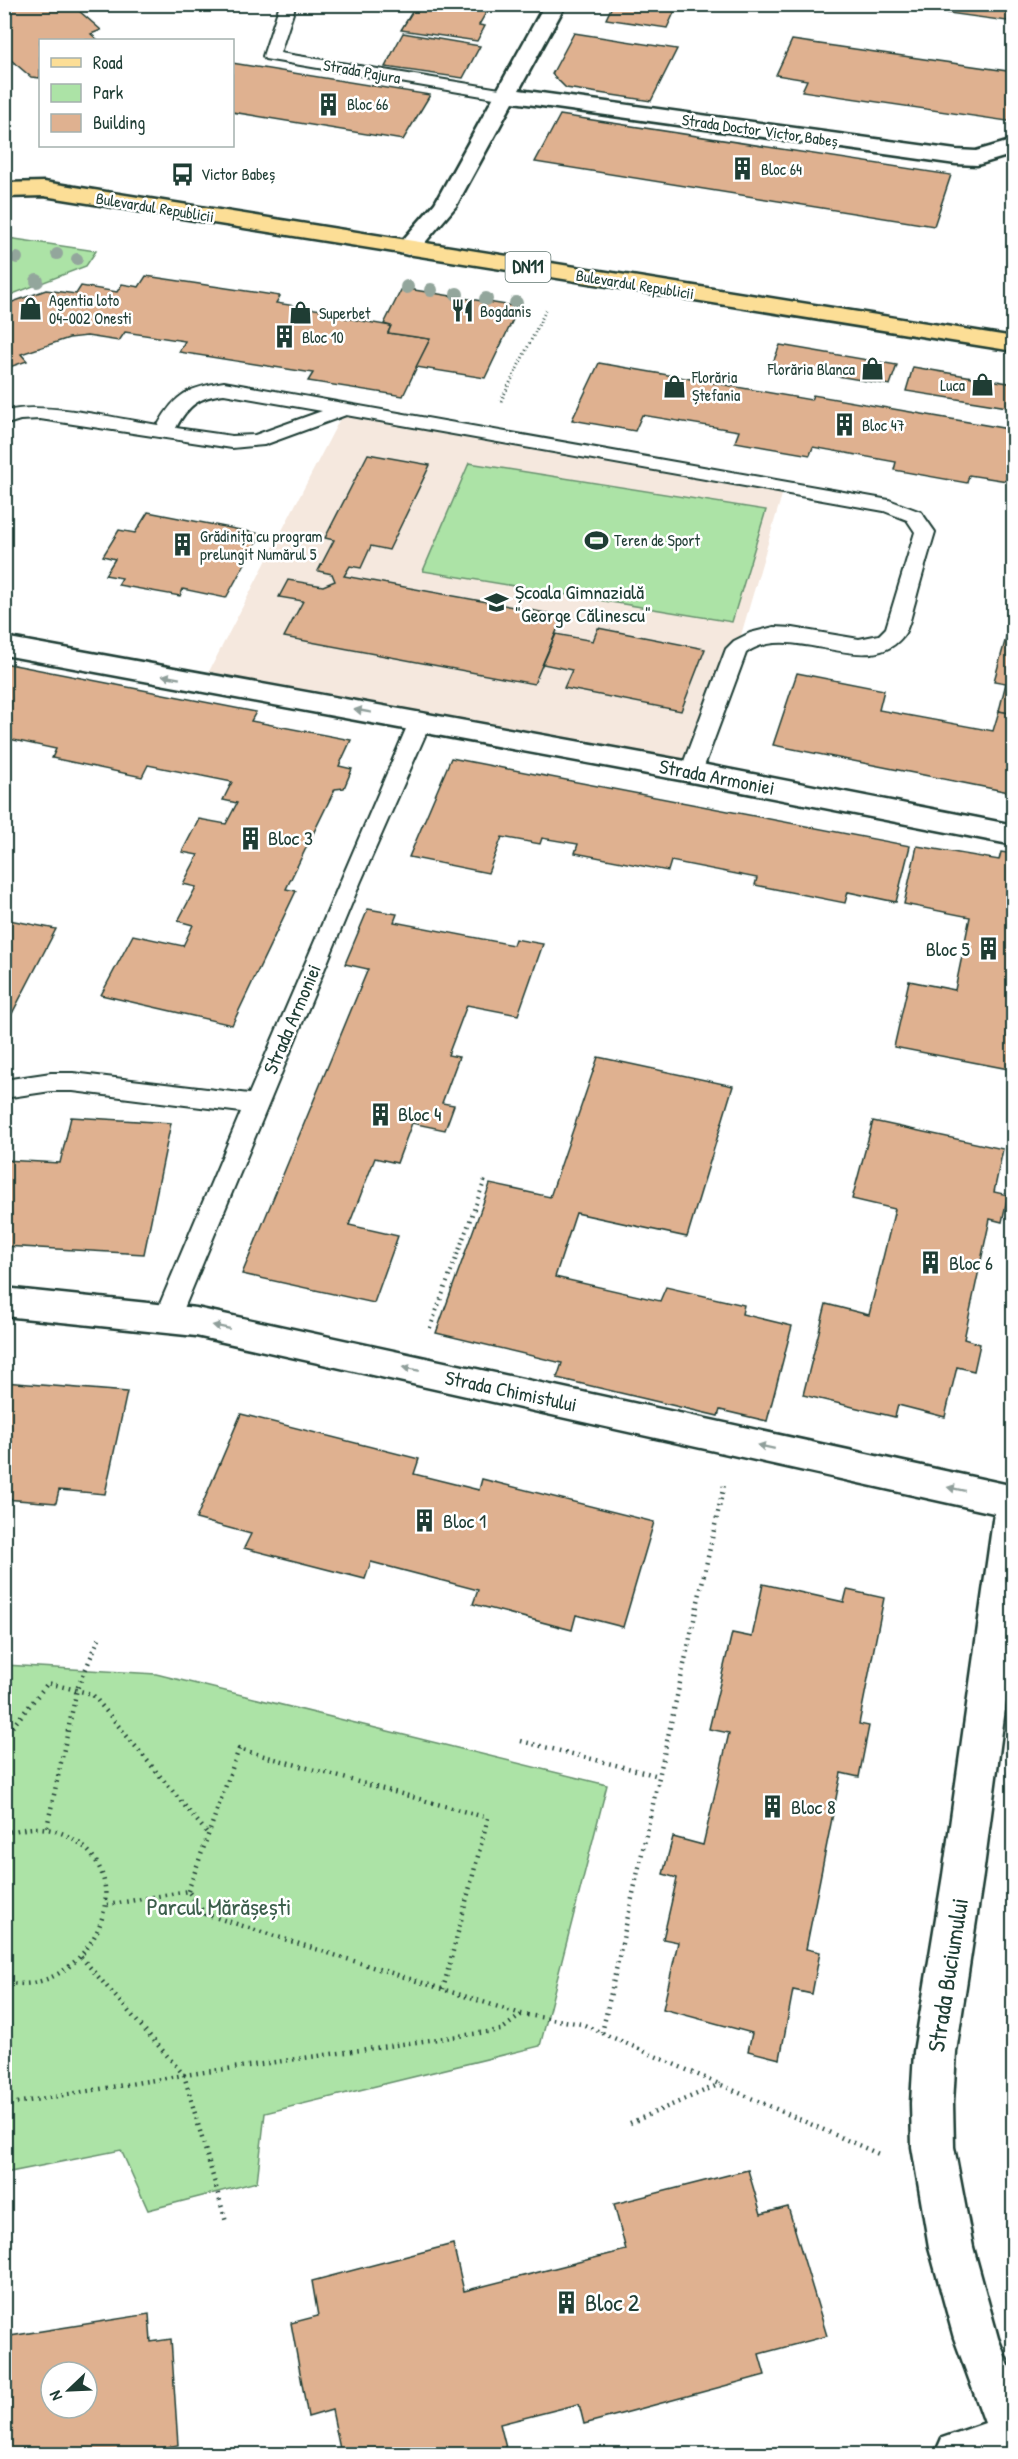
<svg xmlns="http://www.w3.org/2000/svg" width="1018" height="2459" viewBox="0 0 1018 2459" font-family="'Patrick Hand',sans-serif">
<style>
.built{fill:#f5e8de}
.green{fill:#ace3a6;stroke:#66906d;stroke-width:1.5}
.building{fill:#dfb190;stroke:#1f3d34;stroke-width:1.5;fill-rule:evenodd}
.lines{fill:none;stroke-linecap:round;stroke-linejoin:round}
.lane-casing{stroke:#1f3d34;stroke-width:4}
.street-casing{stroke:#1f3d34;stroke-width:5}
.primary-casing{stroke:#1f3d34;stroke-width:5}
.path-far2{stroke:#1f3d34;stroke-width:3;stroke-dasharray:1 3;stroke-linecap:butt}
.path-far1{stroke:#1f3d34;stroke-width:4;stroke-dasharray:1.5 4.5;stroke-linecap:butt}
.path{stroke:#1f3d34;stroke-width:4.5;stroke-dasharray:1.5 5;stroke-linecap:butt}
.lane{fill:#fff;fill-rule:evenodd}
.street{fill:#fff;fill-rule:evenodd}
.primary{fill:#fcde96;fill-rule:evenodd}
.tree{fill:#93a69c}
.oneway{fill:#8f9e9a}
.labels{text-anchor:middle;stroke-width:5;stroke-linejoin:round;paint-order:stroke}
.far-street-label{font-size:16px;fill:#1f3d34;stroke:#fff}
.far-poi-label{font-size:16px;fill:#1f3d34;stroke:#fff;text-anchor:start}
.shield{fill:#fff;stroke:#627771;stroke-width:1.5}
.shield-label{font-size:18px;font-weight:bold;fill:#1f3d34}
.poi-label{font-size:20px;fill:#1f3d34;stroke:#fff;text-anchor:start}
.street-label{font-size:20px;fill:#1f3d34;stroke:#fff}
.near-park-label{font-size:24px;fill:#3b5e4b;stroke:#fff}
.near-street-label{font-size:24px;fill:#1f3d34;stroke:#fff}
.near-poi-label{font-size:24px;fill:#1f3d34;stroke:#fff;text-anchor:start}
</style>
<rect width="100%" height="100%" fill="#fff"/>
<filter id="ink" filterUnits="userSpaceOnUse"><feTurbulence type="fractalNoise" baseFrequency=".0167" numOctaves="2"/><feDisplacementMap in="SourceGraphic" scale="12" xChannelSelector="R" yChannelSelector="G"/><feConvolveMatrix kernelMatrix="1 2 1 2 8 2 1 2 1" color-interpolation-filters="sRGB"/></filter>
<g filter="url(#ink)">
<polygon class="built" points="345,409 784,488 737,649 691,772 203,683"/>
<g class="green">
<polygon points="5,238 8,238 96,251 86,266 5,297"/>
<polygon points="469,463 766,510 732,622 423,571"/>
<polygon points="5,1665 156,1674 607,1785 540,2046 265,2113 257,2182 148,2210 121,2150 5,2173"/>
</g>
<g class="building">
<polygon points="4,4 71,4 101,30 91,34 98,40 40,40 40,78 31,77 4,54 4,50 8,49 4,46"/>
<polygon points="417,4 491,4 479,25 485,26 477,41 401,30"/>
<polygon points="613,4 678,4 667,28 606,19"/>
<polygon points="951,4 1014,4 1014,22 948,13"/>
<polygon points="403,33 480,46 463,78 385,67"/>
<polygon points="574,33 677,49 651,101 566,88 552,74"/>
<polygon points="792,40 1014,72 1014,122 802,91 807,80 776,75"/>
<polygon points="232,63 430,95 403,140 232,112"/>
<polygon points="560,115 951,175 934,226 535,162"/>
<polygon points="146,276 280,296 276,303 341,313 339,317 391,326 388,333 430,339 403,396 308,381 313,373 179,352 185,341 125,332 119,341 87,336 69,338 21,354 27,361 4,369 4,305 46,290 76,294 81,286 117,292 122,284 139,287"/>
<polygon points="402,288 519,307 485,378 416,367 430,339 388,333 391,326 384,324"/>
<polygon points="780,345 897,365 890,385 772,365"/>
<polygon points="599,363 811,400 813,395 1014,430 1014,482 969,475 967,483 894,470 896,462 813,447 810,455 735,442 739,431 642,415 635,431 572,420"/>
<polygon points="913,367 1014,384 1014,408 906,391"/>
<polygon points="368,454 430,465 389,550 371,546 361,568 350,566 344,576 563,616 534,684 284,637 303,601 279,597 288,580 323,586 335,581 332,574 318,571 334,540 325,538"/>
<polygon points="148,512 261,534 226,598 183,589 180,596 118,585 122,578 105,575 115,559 103,556 119,530 135,533"/>
<polygon points="598,628 705,649 681,711 564,688 572,670 543,664 556,634 593,641"/>
<polygon points="1007,634 1014,635 1014,714 999,711 1006,683 994,681"/>
<polygon points="4,663 256,712 251,721 351,740 339,766 352,769 344,788 335,789 286,889 296,891 232,1025 101,995 133,935 183,946 193,925 178,921 196,887 183,884 198,855 182,852 199,819 226,824 237,803 223,800 232,782 148,765 142,777 52,758 56,749 4,738"/>
<polygon points="797,673 884,690 879,710 993,731 999,711 1014,714 1014,793 773,745"/>
<polygon points="451,758 910,846 896,902 848,892 845,903 755,885 757,878 671,861 668,871 575,853 578,844 542,838 540,844 502,837 488,873 409,857"/>
<polygon points="917,846 999,860 1001,852 1014,854 1014,1070 894,1047 909,981 955,990 970,917 904,904"/>
<polygon points="368,909 397,914 394,922 513,945 515,939 543,944 518,1015 467,1005 448,1055 459,1057 442,1103 454,1105 445,1130 412,1123 397,1163 375,1158 349,1225 398,1236 374,1303 242,1274 368,969 345,964"/>
<polygon points="4,919 56,929 4,1029"/>
<polygon points="598,1057 733,1086 687,1237 576,1213 555,1277 660,1301 666,1287 744,1305 742,1314 792,1326 767,1421 720,1410 718,1416 557,1378 562,1363 436,1333 490,1184 550,1197"/>
<polygon points="71,1117 171,1123 144,1254 4,1246 4,1160 60,1163"/>
<polygon points="873,1121 1003,1149 994,1192 1008,1195 1002,1222 990,1219 964,1339 980,1344 974,1371 957,1367 945,1417 898,1405 895,1417 803,1395 826,1304 869,1315 895,1209 852,1199"/>
<polygon points="4,1382 127,1392 105,1494 59,1490 56,1503 4,1499"/>
<polygon points="241,1414 419,1459 414,1474 479,1490 482,1479 654,1522 623,1627 576,1615 572,1630 473,1604 478,1590 371,1562 365,1579 244,1548 251,1534 196,1519"/>
<polygon points="763,1584 844,1602 847,1590 884,1598 859,1724 869,1726 859,1777 841,1773 806,1949 820,1952 812,1994 793,1990 780,2059 748,2051 752,2033 663,2009 678,1942 663,1939 677,1878 663,1874 673,1837 703,1845 729,1733 709,1729 732,1633 752,1637"/>
<polygon points="748,2170 761,2214 788,2207 827,2336 759,2354 765,2375 584,2424 579,2404 500,2424 507,2452 495,2454 341,2454 332,2410 308,2417 291,2323 318,2316 312,2281 453,2244 464,2291 626,2250 614,2204"/>
<path d="M149 2314 151 2342 171 2339 178 2445 145 2451V2454H4V2337ZM51 2372H87V2408H51Z"/>
</g>
<g class="lines">
<defs>
<g id="lane">
<polygon points="280,4 296,4 280,53 506,90 514,95 506,100 265,59 263,56"/>
<path d="M224 382 889 500 921 512 935 532C928 555 921 579 915 602 912 612 910 624 905 633 872 684 792 619 746 653L702 772 699 777 691 780 683 777 680 772 726 649 734 641 750 633 774 627 793 628 859 639 879 635 886 628 915 532 907 520 884 511 346 415 264 445 232 448 40 419 20 420 4 425V412C40 400 119 419 158 425 176 393 188 388 224 382ZM224 394 322 411 255 435 232 436 176 428C188 405 199 397 224 394Z"/>
<polygon points="420,715 428,717 431,722 361,881 180,1318 176,1326 167,1329 158,1326 154,1318 241,1112 73,1091 51,1091 4,1098 4,1080 51,1073 73,1073 249,1094 409,722 412,717"/>
</g>
<g id="street">
<polygon points="545,4 566,4 519,90 956,150 976,151 1014,140 1014,154 977,165 956,164 513,102 456,206 416,253 408,255 400,253 396,248 435,203"/>
<polygon points="4,637 691,762 1014,825 1014,845 691,782 4,655"/>
<polygon points="4,1288 196,1308 1014,1486 1014,1641 983,1875 956,2052 953,2103 954,2147 973,2247 998,2338 1014,2379 1014,2454 935,2454 942,2438 985,2423 954,2338 929,2247 912,2147 911,2103 914,2052 943,1875 994,1513 196,1336 4,1316"/>
</g>
<polygon id="primary" points="44,182 1014,337 1014,351 44,196 4,197 4,183"/>
</defs>
<use href="#lane" class="lane-casing"/>
<use href="#street" class="street-casing"/>
<use href="#primary" class="primary-casing"/>
<polyline class="path-far2" points="501,401 547,308"/>
<polyline class="path-far1" points="430,1328 486,1177"/>
<g class="path">
<polyline points="4,1737 48,1683 92,1694 209,1835"/>
<polyline points="521,1741 659,1776"/>
<polyline points="47,1827 77,1689 101,1634"/>
<path d="M4 1833C14 1831 26 1828 36 1828 50 1828 64 1833 75 1840 137 1881 95 1973 32 1983 22 1985 13 1983 4 1983"/>
<polyline points="188,1891 239,1749 488,1818 443,1989"/>
<polyline points="107,1905 188,1891 205,1914 521,2014 582,2024 881,2155"/>
<polyline points="81,1957 184,2075 226,2222"/>
<polyline points="602,2033 724,1485"/>
<polyline points="4,2105 184,2075 501,2030 521,2015"/>
<polyline points="630,2123 720,2084"/>
</g>
<use href="#lane" class="lane"/>
<use href="#street" class="street"/>
<use href="#primary" class="primary"/>
</g>
<g class="tree">
<circle cx="57" cy="254" r="6"/>
<circle cx="17" cy="258" r="6"/>
<circle cx="77" cy="259" r="6"/>
<circle cx="37" cy="281" r="7"/>
<circle cx="407" cy="287" r="7"/>
<circle cx="431" cy="290" r="7"/>
<circle cx="457" cy="294" r="7"/>
<circle cx="486" cy="299" r="7"/>
<circle cx="516" cy="303" r="7"/>
</g>
<defs><path id="oneway-solid" d="M-6-.8H1V-3.2L6.5 0L1 3.2V.8H-6Z" transform="scale(1.5)"/></defs>
<g class="oneway">
<use href="#oneway-solid" transform="translate(171 677) rotate(-170)"/>
<use href="#oneway-solid" transform="translate(363 711) rotate(-170)"/>
<use href="#oneway-solid" transform="translate(221 1327) rotate(-168)"/>
<use href="#oneway-solid" transform="translate(411 1369) rotate(-168)"/>
<use href="#oneway-solid" transform="translate(766 1447) rotate(-168)"/>
<use href="#oneway-solid" transform="translate(956 1489) rotate(-168)"/>
</g>
</g>
<defs>
<symbol id="building-bare" viewBox="-9 -9 18 18"><path d="M-4-6H4V6H1V3H-1V6H-4ZM-2.5-4.3h1.7v1.8h-1.7ZM.8-4.3h1.7v1.8H.8ZM-2.5-1h1.7V.8h-1.7ZM.8-1h1.7V.8H.8Z" fill="#1f3d34" stroke="#fff" stroke-width="2.5" paint-order="stroke"/></symbol>
<symbol id="bus-bare" viewBox="-9 -9 18 18"><path d="M-5-6H5V4H4V6H2V4H-2V6H-4V4H-5ZM-3.5-4V0h7V-4ZM-3.5 1.2v1.5H-2V1.2ZM2 1.2v1.5H3.5V1.2Z" fill="#1f3d34" stroke="#fff" stroke-width="2.5" paint-order="stroke"/></symbol>
<symbol id="shop-bare" viewBox="-9 -9 18 18"><path d="M-5-2.5h2.3a2.7 3.5 0 0 1 5.4 0H5L5.5 6h-11ZM-1.5-2.5h3a1.5 2.3 0 0 0-3 0Z" fill="#1f3d34" stroke="#fff" stroke-width="2.5" paint-order="stroke"/></symbol>
<symbol id="restaurant-bare" viewBox="-9 -9 18 18"><path d="M-5-6h1v4h1v-4h1v4h1v-4h1v5L-1.5 .5V6h-2V.5L-5-1ZM5-6V6H3V1.5H1.5Q1.5-4 5-6Z" fill="#1f3d34" stroke="#fff" stroke-width="2.5" paint-order="stroke"/></symbol>
<symbol id="stadium-bare" viewBox="-9 -9 18 18"><path d="M0-5a6.5 5 0 1 0 0 10a6.5 5 0 1 0 0-10ZM-3.5-1.8h7v3.6h-7Z" fill="#1f3d34" stroke="#fff" stroke-width="2.5" paint-order="stroke"/></symbol>
<symbol id="school-bare" viewBox="-9 -9 18 18"><path d="M0-5L7-2L0 1L-7-2ZM-4 1L0 2.5L4 1V4Q0 6-4 4Z" fill="#1f3d34" stroke="#fff" stroke-width="2.5" paint-order="stroke"/></symbol>
</defs>
<g fill-rule="evenodd">
<use href="#building-bare" x="312" y="88" width="33" height="33"/>
<use href="#building-bare" x="726" y="152" width="33" height="33"/>
<use href="#bus-bare" x="166" y="158" width="33" height="33"/>
<use href="#shop-bare" x="14" y="292" width="33" height="33"/>
<use href="#restaurant-bare" x="446" y="294" width="33" height="33"/>
<use href="#shop-bare" x="284" y="296" width="33" height="33"/>
<use href="#building-bare" x="268" y="320" width="33" height="33"/>
<use href="#shop-bare" x="856" y="352" width="33" height="33"/>
<use href="#shop-bare" x="966" y="368" width="33" height="33"/>
<use href="#shop-bare" x="658" y="370" width="33" height="33"/>
<use href="#building-bare" x="828" y="408" width="33" height="33"/>
<use href="#stadium-bare" x="580" y="524" width="33" height="33"/>
<use href="#building-bare" x="166" y="528" width="33" height="33"/>
<use href="#school-bare" x="480" y="586" width="33" height="33"/>
<use href="#building-bare" x="234" y="822" width="33" height="33"/>
<use href="#building-bare" x="972" y="932" width="33" height="33"/>
<use href="#building-bare" x="364" y="1098" width="33" height="33"/>
<use href="#building-bare" x="914" y="1246" width="33" height="33"/>
<use href="#building-bare" x="408" y="1504" width="33" height="33"/>
<use href="#building-bare" x="756" y="1790" width="33" height="33"/>
<use href="#building-bare" x="550" y="2286" width="33" height="33"/>
</g>
<g class="labels">
<g class="far-street-label">
<text transform="translate(362 71) rotate(10)" y="6">Strada Pajura</text>
<text transform="translate(760 130) rotate(8)" y="6">Strada Doctor Victor Babeș</text>
<text transform="translate(155 207) rotate(9)" y="6">Bulevardul Republicii</text>
<text transform="translate(635 284) rotate(9)" y="6">Bulevardul Republicii</text>
</g>
<g class="far-poi-label">
<text x="347" y="110">Bloc 66</text>
<text x="761" y="175">Bloc 64</text>
<text x="201" y="180">Victor Babeș</text>
<text x="49" y="306">Agentia loto<tspan x="49" dy="18">04-002 Onesti</tspan></text>
<text x="480" y="317">Bogdanis</text>
<text x="319" y="319">Superbet</text>
<text x="302" y="343">Bloc 10</text>
<text x="855" y="375" text-anchor="end">Florăria Blanca</text>
<text x="692" y="383">Florăria<tspan x="692" dy="18">Ștefania</tspan></text>
<text x="965" y="391" text-anchor="end">Luca</text>
<text x="862" y="431">Bloc 47</text>
<text x="200" y="542">Grădinița cu program<tspan x="200" dy="18">prelungit Numărul 5</tspan></text>
<text x="614" y="546">Teren de Sport</text>
</g>
<rect class="shield" x="505.5" y="252" width="45" height="30" rx="4.5"/>
<g class="shield-label">
<text x="528" y="273">DN11</text>
</g>
<g class="poi-label">
<text x="515" y="599">Școala Gimnazială<tspan x="515" dy="23">"George Călinescu"</tspan></text>
<text x="268" y="845">Bloc 3</text>
<text x="970" y="956" text-anchor="end">Bloc 5</text>
<text x="398" y="1121">Bloc 4</text>
<text x="949" y="1270">Bloc 6</text>
<text x="443" y="1528">Bloc 1</text>
<text x="791" y="1814">Bloc 8</text>
</g>
<g class="street-label">
<text transform="translate(717 777) rotate(11)" y="7">Strada Armoniei</text>
<text transform="translate(292 1019) rotate(-67)" y="7">Strada Armoniei</text>
<text transform="translate(511 1391) rotate(12)" y="7">Strada Chimistului</text>
</g>
<g class="near-park-label">
<text x="219" y="1915">Parcul Mărășești</text>
</g>
<g class="near-street-label">
<text transform="translate(948 1975) rotate(-81)" y="8">Strada Buciumului</text>
</g>
<g class="near-poi-label">
<text x="585" y="2311">Bloc 2</text>
</g>
</g>
<rect width="1018" height="2459" fill="none" stroke="#fff" stroke-width="24"/>
<rect x="12" y="12" width="994" height="2435" fill="none" stroke="#1f3d34" stroke-width="2" filter="url(#ink)"/>
<rect x="39" y="39" width="195" height="108" fill="#ffffff" stroke="#a5b1ae" stroke-width="1.5"/>
<rect x="51" y="58" width="30" height="9" fill="#fcde96" stroke="#a5b1ae" stroke-width="1.5"/>
<text x="93" y="69" font-size="18" fill="#1f3d34">Road</text>
<rect x="51" y="84" width="30" height="18" fill="#ace3a6" stroke="#a5b1ae" stroke-width="1.5"/>
<text x="93" y="99" font-size="18" fill="#1f3d34">Park</text>
<rect x="51" y="114" width="30" height="18" fill="#dfb190" stroke="#a5b1ae" stroke-width="1.5"/>
<text x="93" y="129" font-size="18" fill="#1f3d34">Building</text>
<g transform="translate(69 2390) rotate(247)"><circle r="28" fill="#ffffff" stroke="#a5b1ae" stroke-width="1.5"/>
<path d="M0-4.5L10 22L0 15L-10 22Z" fill="#1f3d34"/>
<text y="-9" font-size="16" font-weight="bold" text-anchor="middle" fill="#1f3d34">N</text>
</g>
</svg>
